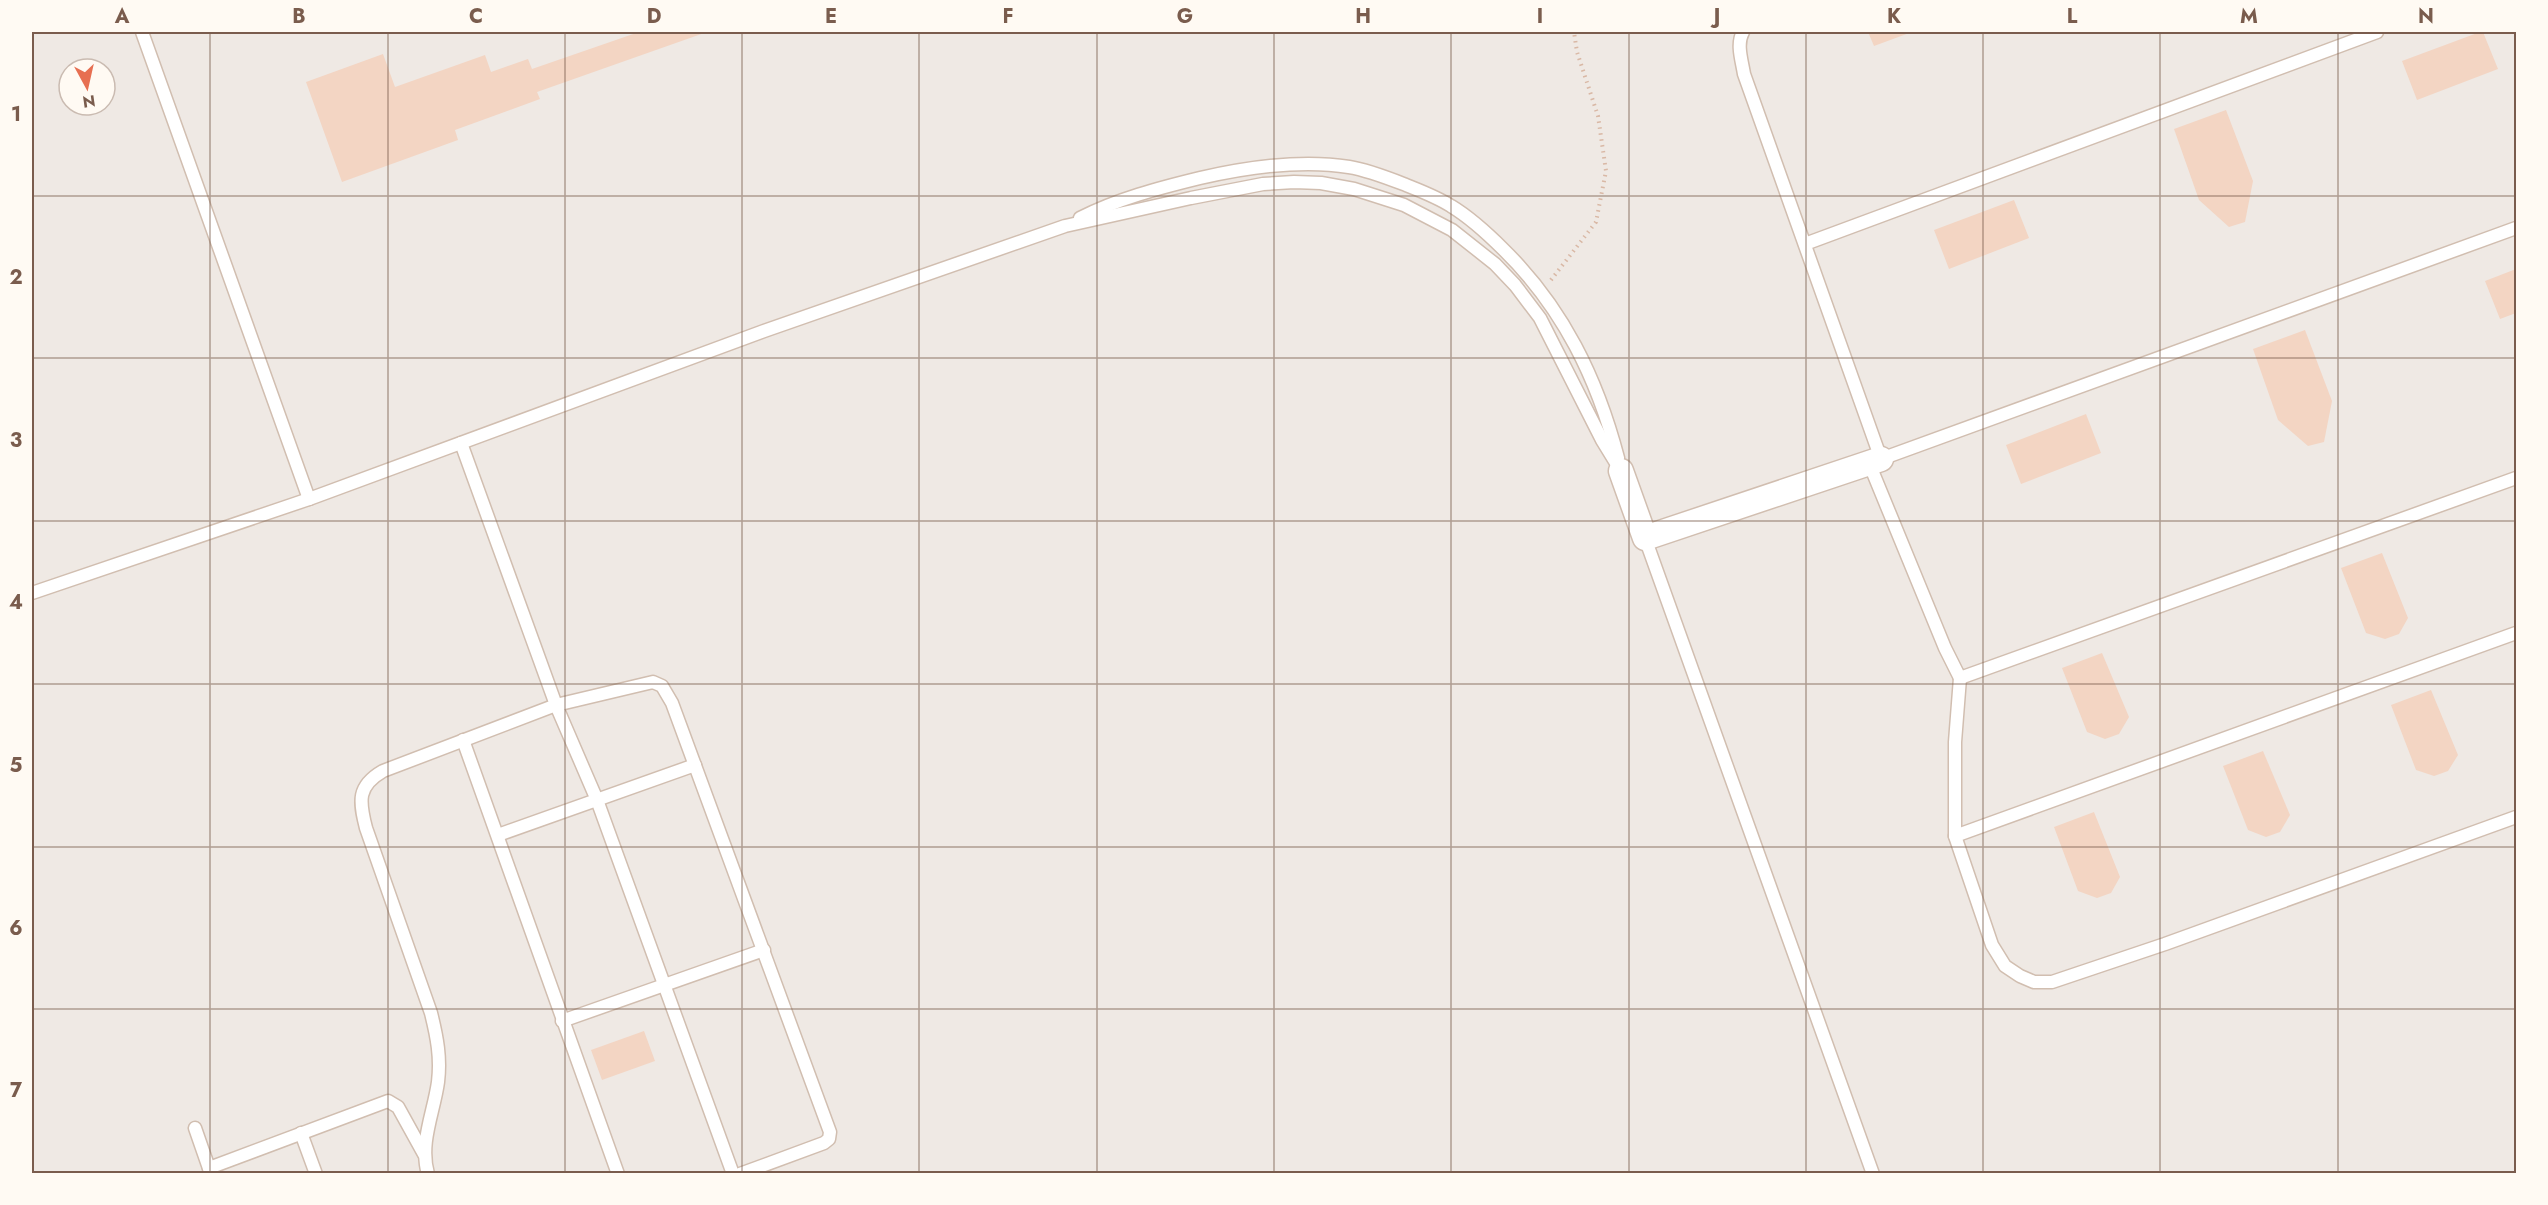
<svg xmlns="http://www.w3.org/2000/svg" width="2548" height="1205" viewBox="0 0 2548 1205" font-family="Jost,sans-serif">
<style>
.industrial{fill:#efe9e4;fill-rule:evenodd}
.building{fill:#f3d5c3}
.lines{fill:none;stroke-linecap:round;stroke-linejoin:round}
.service-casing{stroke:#d1beb0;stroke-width:15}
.minor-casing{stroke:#d1beb0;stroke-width:27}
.path{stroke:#d9b8a5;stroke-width:4;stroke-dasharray:1.5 4.5;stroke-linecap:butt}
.service{stroke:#fff;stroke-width:12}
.minor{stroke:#fff;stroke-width:24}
.grid{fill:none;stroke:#7a5c4d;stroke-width:1.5;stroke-opacity:0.55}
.neatline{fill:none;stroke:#7a5c4d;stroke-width:2}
.grid-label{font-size:20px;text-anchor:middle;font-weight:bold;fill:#7a5c4d}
</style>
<rect width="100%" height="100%" fill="#fdf6ec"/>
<path class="industrial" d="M32 32H2516V1173H32ZM69 69H105V105H69Z"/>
<g class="building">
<polygon points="639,32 707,32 537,92 540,99 455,130 458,140 342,182 306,82 383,54 395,87 485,55 491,72 528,59 532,69"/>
<polygon points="1868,32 1912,32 1874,46"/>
<polygon points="2480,32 2483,32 2498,69 2417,100 2402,61"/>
<polygon points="2226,110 2253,181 2245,222 2229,227 2199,200 2174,129"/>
<polygon points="2014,200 2029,238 1949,269 1934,230"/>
<polygon points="2516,269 2516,313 2500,319 2485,281"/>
<polygon points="2305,330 2332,401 2324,442 2308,446 2278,420 2253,349"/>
<polygon points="2086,414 2101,453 2021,484 2006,445"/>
<polygon points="2382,553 2408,618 2399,634 2385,639 2366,633 2341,568"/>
<polygon points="2102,653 2129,717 2119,734 2105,739 2087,732 2062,668"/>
<polygon points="2431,690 2458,755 2448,771 2434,776 2416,770 2391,705"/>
<polygon points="2263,751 2290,815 2280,832 2266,837 2248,830 2223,766"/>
<polygon points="2094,812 2120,877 2111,893 2097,898 2078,891 2054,827"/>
<polygon points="644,1031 655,1061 602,1080 591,1050"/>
</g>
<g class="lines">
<defs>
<g id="service">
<polyline points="142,32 309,499"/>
<path d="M1743 32C1736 44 1742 61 1744 74L1881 459 2516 228"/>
<path d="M1080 218C1117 199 1159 188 1200 178 1248 167 1301 159 1349 167 1368 170 1388 178 1406 185 1421 191 1437 197 1451 206 1471 218 1488 234 1504 250 1563 308 1597 378 1618 458"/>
<polyline points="1805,244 2377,32"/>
<polyline points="461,443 556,705 597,800 733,1174"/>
<polyline points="1869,463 1945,648 1960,678 2516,478"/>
<polyline points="1645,538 1873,1174"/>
<polyline points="32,593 309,499 764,331 1065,226 1191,198 1263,184 1294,182 1321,183 1354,189 1404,205 1452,230 1495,264 1515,285 1540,318 1602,440 1621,471"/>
<polyline points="1960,678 1955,742 1955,836 1992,945 2005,966 2020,976 2034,982 2052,982 2165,944 2516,817"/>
<polyline points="463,740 618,1174"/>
<polyline points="498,835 695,765"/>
<polyline points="1955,836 2516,633"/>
<polyline points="562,1021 764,950"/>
<polyline points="195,1128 211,1174"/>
<polyline points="301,1133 316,1174"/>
<polyline points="209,1168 388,1101 398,1107 424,1154"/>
<path d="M428 1174C419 1143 434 1112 438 1082 441 1058 437 1037 431 1013L366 828C359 801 357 786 383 771L556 705 653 682 662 686 672 703 830 1132 829 1139 824 1143 740 1174"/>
</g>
<polyline id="minor" points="1621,471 1645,538 1881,459"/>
</defs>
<use href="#service" class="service-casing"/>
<use href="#minor" class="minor-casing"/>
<polyline class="path" points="1551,280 1596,222 1606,171 1598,116 1577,52 1574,32"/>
<use href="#service" class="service"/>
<use href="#minor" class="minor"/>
</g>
<path class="grid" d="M210 32V1174M388 32V1174M565 32V1174M742 32V1174M919 32V1174M1097 32V1174M1274 32V1174M1451 32V1174M1629 32V1174M1806 32V1174M1983 32V1174M2160 32V1174M2338 32V1174M32 196H2516M32 358H2516M32 521H2516M32 684H2516M32 847H2516M32 1009H2516"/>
<rect width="2548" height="1205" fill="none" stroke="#fffaf3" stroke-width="66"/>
<g transform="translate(87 87) rotate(172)"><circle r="28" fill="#fffaf3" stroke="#cabbb1" stroke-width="1.5"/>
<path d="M0-4.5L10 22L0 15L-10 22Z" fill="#e76f51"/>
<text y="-9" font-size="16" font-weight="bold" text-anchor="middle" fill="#7a5c4d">N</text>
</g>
<rect x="33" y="33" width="2482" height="1139" class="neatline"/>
<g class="grid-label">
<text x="122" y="23">A</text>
<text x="299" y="23">B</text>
<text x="476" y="23">C</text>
<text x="654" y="23">D</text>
<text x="831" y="23">E</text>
<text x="1008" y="23">F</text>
<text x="1185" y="23">G</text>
<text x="1363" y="23">H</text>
<text x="1540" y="23">I</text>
<text x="1717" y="23">J</text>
<text x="1894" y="23">K</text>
<text x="2072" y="23">L</text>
<text x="2249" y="23">M</text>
<text x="2426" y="23">N</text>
<text x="16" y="121">1</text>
<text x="16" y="284">2</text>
<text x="16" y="447">3</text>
<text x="16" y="609">4</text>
<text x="16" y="772">5</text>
<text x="16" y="935">6</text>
<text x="16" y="1097">7</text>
</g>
</svg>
